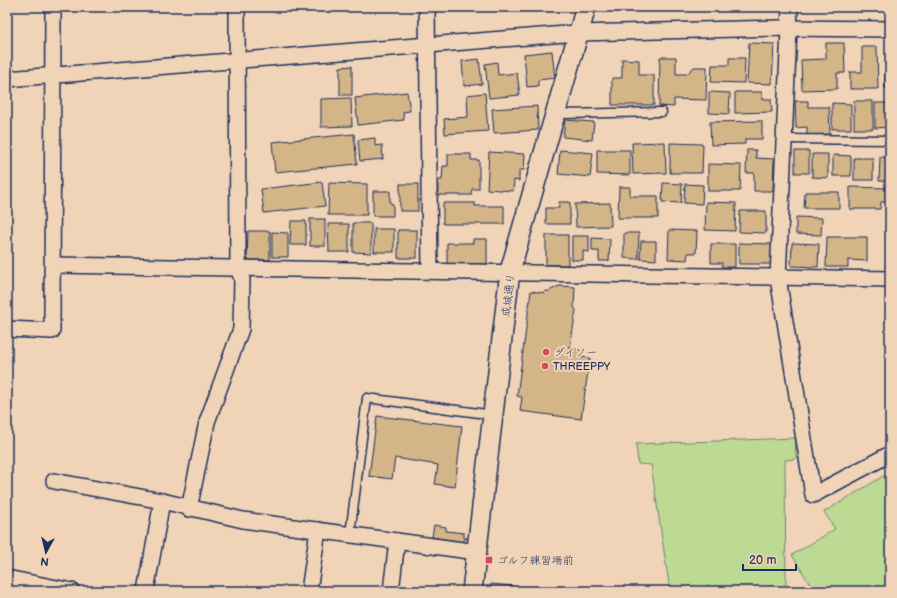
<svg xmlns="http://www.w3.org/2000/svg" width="897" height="598" viewBox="0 0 897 598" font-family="'Balsamiq Sans','Klee One',sans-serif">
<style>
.green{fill:#bcda92;stroke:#6c8478}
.building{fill:#d4b587;stroke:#1b2f5e}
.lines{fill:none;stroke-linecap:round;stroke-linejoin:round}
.service-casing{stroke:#1b2f5e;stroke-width:11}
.minor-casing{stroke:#1b2f5e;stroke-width:18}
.tertiary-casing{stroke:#1b2f5e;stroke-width:22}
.service{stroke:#f1d4b7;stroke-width:8}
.minor{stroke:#f1d4b7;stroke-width:15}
.tertiary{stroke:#f1d4b7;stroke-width:19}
.poi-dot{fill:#d1495b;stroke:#f1d4b7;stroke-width:1.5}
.labels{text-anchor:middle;stroke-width:4;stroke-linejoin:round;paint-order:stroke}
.street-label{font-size:11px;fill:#1b2f5e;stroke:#f1d4b7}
.poi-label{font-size:11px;fill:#1b2f5e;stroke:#f1d4b7;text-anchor:start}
</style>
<rect width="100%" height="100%" fill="#f1d4b7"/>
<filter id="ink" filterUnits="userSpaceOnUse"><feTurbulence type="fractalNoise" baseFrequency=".025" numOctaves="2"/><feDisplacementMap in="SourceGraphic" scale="8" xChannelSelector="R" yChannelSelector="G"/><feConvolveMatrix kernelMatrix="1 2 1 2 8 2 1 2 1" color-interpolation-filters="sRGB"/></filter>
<g filter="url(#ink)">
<g class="green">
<polygon points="795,438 796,459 785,460 786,591 670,591 651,465 638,464 636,444"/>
<polygon points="890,472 890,591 814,591 792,555 835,529 824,512"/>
</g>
<g class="building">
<polygon points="749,43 774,44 772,84 747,83"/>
<polygon points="826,43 844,43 845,73 837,73 837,89 802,90 801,60 826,59"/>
<polygon points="862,47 877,47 878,89 850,89 850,72 862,72"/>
<polygon points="552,51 555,78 538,80 538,86 527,87 524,54"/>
<polygon points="660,57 676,57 676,74 687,74 694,67 707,67 706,100 674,99 674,107 659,106"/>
<polygon points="729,58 745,58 744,83 711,82 712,65 729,65"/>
<polygon points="479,59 482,84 464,86 462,61"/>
<polygon points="622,59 639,60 639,75 654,75 654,105 612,105 612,78 622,78"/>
<polygon points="497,62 498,75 517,73 520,95 489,98 485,64"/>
<polygon points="352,66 352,95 340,95 340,67"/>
<rect x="885" y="75" width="5" height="13"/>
<polygon points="407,92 410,111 403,112 404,120 358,125 355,98"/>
<polygon points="709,92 730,93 729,114 709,113"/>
<polygon points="735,92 762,92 762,99 771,99 772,112 735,113"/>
<polygon points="485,93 488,131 445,134 444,119 468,117 467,95"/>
<polygon points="351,98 352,126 321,127 321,99"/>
<polygon points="795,101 808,101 808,107 829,107 830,134 807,135 807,127 796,128"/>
<rect x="854" y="101" width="19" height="28"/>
<polygon points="832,103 851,104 851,129 832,129"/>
<polygon points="875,103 890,103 890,127 875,128"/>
<polygon points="537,106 538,130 494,133 492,109"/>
<polygon points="565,120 594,122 592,140 563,137"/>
<polygon points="762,121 762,139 745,139 745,144 711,145 710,122"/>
<polygon points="354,134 357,164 275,172 272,142"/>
<polygon points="375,138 375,146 382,145 383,159 360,161 358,140"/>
<polygon points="665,142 666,173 633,174 632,143"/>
<polygon points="670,143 703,144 702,173 670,173"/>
<polygon points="560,150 593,153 590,177 558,174"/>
<polygon points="597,150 630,150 630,175 597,174"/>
<polygon points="747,150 756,150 756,158 774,159 773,191 754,191 754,173 746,173"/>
<rect x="795" y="151" width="14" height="22"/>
<polygon points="489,152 525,154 524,170 519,170 519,181 514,180 513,191 487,189"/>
<polygon points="448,154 471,154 471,160 479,160 479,189 472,189 471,195 438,195 438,180 442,180 443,166 448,166"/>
<polygon points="812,154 828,154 828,178 812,177"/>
<polygon points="833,155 851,156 851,176 833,176"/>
<polygon points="880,157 890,157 890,181 879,181"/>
<rect x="854" y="158" width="19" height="22"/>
<polygon points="708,164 741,165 740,191 708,191"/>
<polygon points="322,182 325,206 264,213 261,189"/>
<polygon points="329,183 367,184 367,215 328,215"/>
<polygon points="663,183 682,184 681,203 662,202"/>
<rect x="400" y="184" width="18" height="27"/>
<polygon points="685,184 703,185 702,204 684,203"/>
<polygon points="619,187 630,187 630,196 658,196 658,218 618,218"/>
<polygon points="850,187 886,188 886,202 881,202 880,209 850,209"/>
<polygon points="373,191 390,191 390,203 393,204 393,216 373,216"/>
<polygon points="805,192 839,192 839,208 804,208"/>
<polygon points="559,202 570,202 570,224 546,224 546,208 559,208"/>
<polygon points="706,202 736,203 735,231 705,230"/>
<polygon points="443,203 475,203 475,206 504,206 504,224 443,224"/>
<polygon points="610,203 611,226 576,227 575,204"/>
<polygon points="740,211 766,211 766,233 739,232"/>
<polygon points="796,217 822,218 821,235 796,234"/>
<rect x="310" y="219" width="15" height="27"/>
<polygon points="291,221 306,221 306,245 290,245"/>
<polygon points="353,223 371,223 371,253 353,252"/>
<polygon points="328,224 349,224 349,252 329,252"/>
<rect x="374" y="229" width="20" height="23"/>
<rect x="398" y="230" width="19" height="28"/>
<polygon points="669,230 697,231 696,253 688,253 687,260 668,259"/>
<polygon points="248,231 270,231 270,260 247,260"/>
<polygon points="272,232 288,233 288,257 272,257"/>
<polygon points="624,233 639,233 638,259 624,258"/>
<rect x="546" y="235" width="22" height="30"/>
<polygon points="572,236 589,236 589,252 583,251 583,260 572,260"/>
<polygon points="827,237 867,237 867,261 848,260 848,267 826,267"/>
<polygon points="592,238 610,239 609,261 599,261 599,251 592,251"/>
<polygon points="473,239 487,239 487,264 447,264 447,243 473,243"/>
<polygon points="641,241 656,241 656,260 640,259"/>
<polygon points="887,242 890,242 890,270 887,269"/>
<polygon points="739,243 772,244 772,264 739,264"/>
<polygon points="792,243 819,244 818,267 791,266"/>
<polygon points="711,244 735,244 735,267 722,267 722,263 711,263"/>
<polygon points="559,286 575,287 574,307 576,310 570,348 581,350 580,357 590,358 581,419 520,411 522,397 517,396 531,291 544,293 545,291 549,291"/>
<polygon points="377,416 462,426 455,487 435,484 438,465 395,458 392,479 369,476"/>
<polygon points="434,525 446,527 446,531 464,533 464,538 467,538 462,542 432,537"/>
<polygon points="491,584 513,586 513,591 491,591"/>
</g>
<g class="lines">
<defs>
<g id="service">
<polyline points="555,112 562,114 662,112"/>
<polyline points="783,139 890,140"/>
<polyline points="350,535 367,398 494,415"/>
</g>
<g id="minor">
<polyline points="427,7 430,271"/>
<polyline points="790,7 778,278 813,495 890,454"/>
<polyline points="7,79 578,33 781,28 890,29"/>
<polyline points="53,265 890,279"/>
<polyline points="7,329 52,331 53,7"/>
<polyline points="54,481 162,501 243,520 477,552"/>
<polyline points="189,509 207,422 241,329 242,279 238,268 237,7"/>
<polyline points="7,578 72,591"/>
<polyline points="146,591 162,501"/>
<polyline points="309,591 318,530"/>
<polyline points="391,591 397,541"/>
</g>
<polyline id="tertiary" points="472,591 510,271 586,7"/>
</defs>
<use href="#service" class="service-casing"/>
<use href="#minor" class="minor-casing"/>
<use href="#tertiary" class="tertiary-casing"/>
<use href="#service" class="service"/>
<use href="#minor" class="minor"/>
<use href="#tertiary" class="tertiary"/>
</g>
</g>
<g class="poi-dot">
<circle cx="546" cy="352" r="4"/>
<circle cx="545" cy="366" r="4"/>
<rect x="485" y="556" width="8" height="8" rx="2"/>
</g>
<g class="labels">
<g class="street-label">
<text transform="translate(508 295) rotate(-83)" y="4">成城通り</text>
</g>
<g class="poi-label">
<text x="554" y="356">ダイソー</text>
<text x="553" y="370">THREEPPY</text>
<text x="497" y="564">ゴルフ練習場前</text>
</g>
</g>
<rect width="897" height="598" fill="none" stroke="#f1d4b7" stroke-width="24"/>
<rect x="12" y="12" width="873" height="574" fill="none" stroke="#1b2f5e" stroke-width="1.5" filter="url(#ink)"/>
<g transform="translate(46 552) rotate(188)" stroke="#f1d4b7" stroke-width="3" paint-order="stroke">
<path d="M0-3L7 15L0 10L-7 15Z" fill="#1b2f5e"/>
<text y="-6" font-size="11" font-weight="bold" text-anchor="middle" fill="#1b2f5e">N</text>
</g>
<path d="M743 564v6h53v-6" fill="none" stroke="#1b2f5e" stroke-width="2"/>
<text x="749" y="564" font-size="12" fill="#1b2f5e" stroke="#f1d4b7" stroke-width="3" paint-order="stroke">20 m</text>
</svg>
